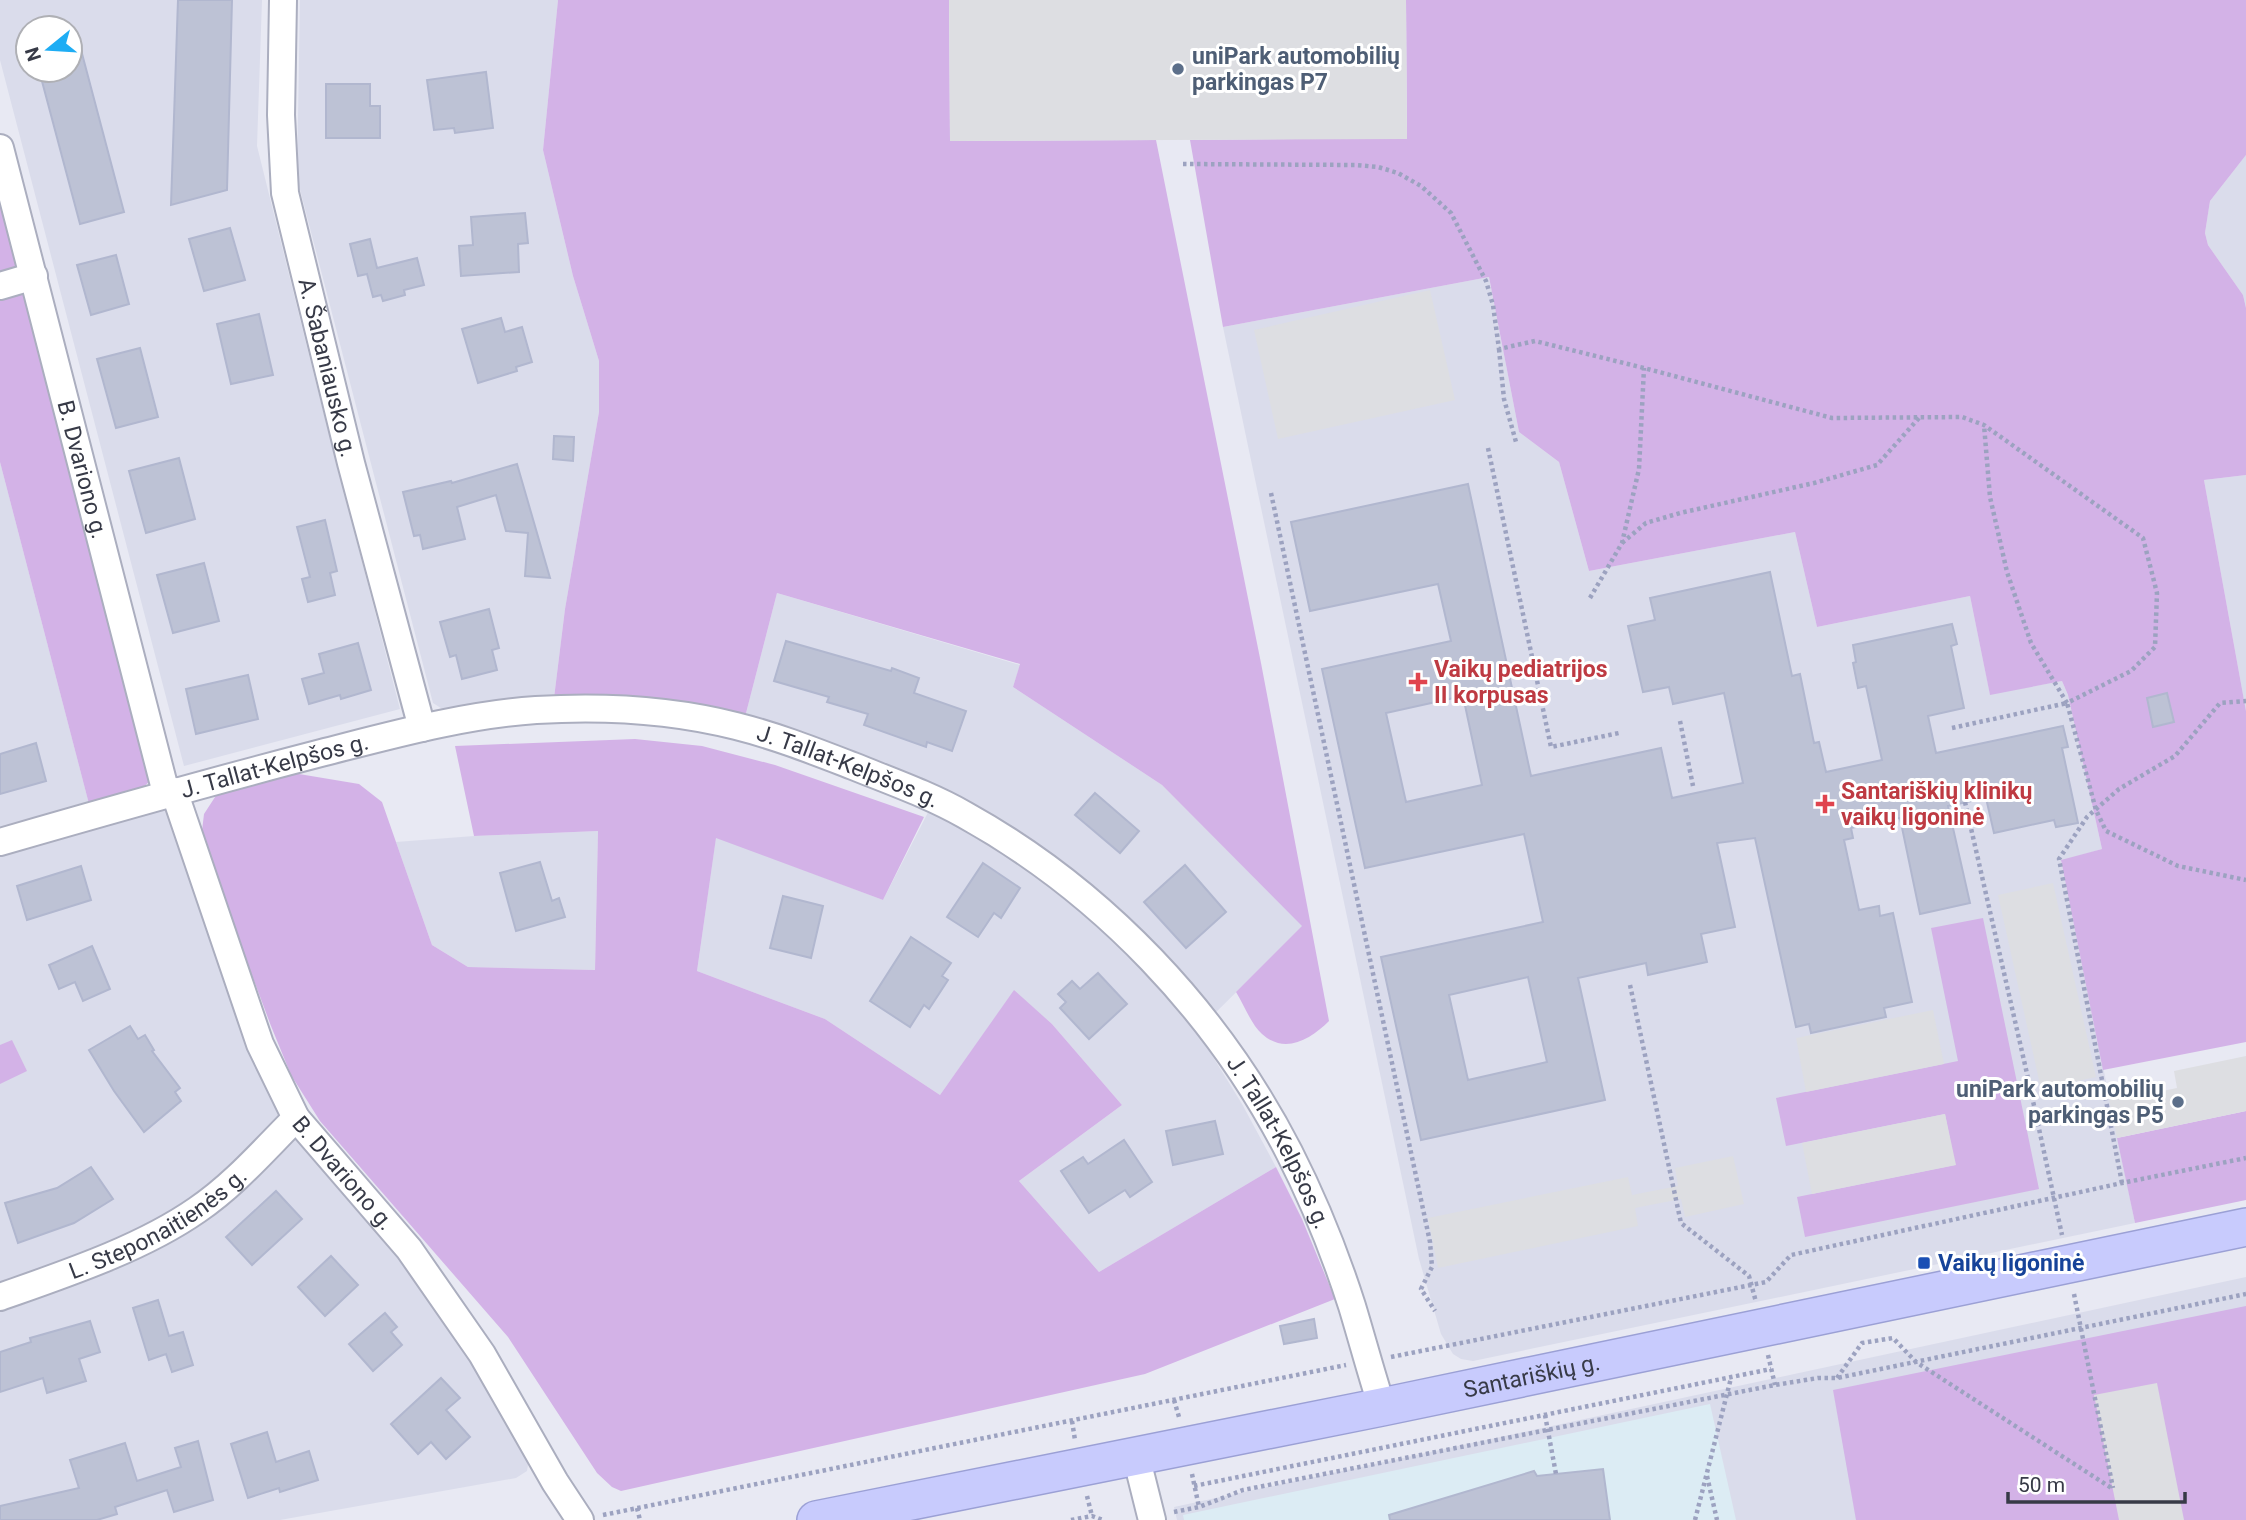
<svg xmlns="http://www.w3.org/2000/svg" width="2246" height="1520" viewBox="0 0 2246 1520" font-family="Roboto,sans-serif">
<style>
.residential{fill:#dadceb;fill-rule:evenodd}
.medical{fill:#dcecf4}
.green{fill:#d3b2e7}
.parking{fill:#dddee2}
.building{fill:#bdc2d5;stroke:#b1b7cf;stroke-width:2;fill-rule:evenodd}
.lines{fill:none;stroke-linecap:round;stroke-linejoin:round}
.minor-casing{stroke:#abaebf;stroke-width:30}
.secondary-casing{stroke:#9ba0d5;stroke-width:40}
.path{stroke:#9ca2c0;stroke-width:4.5;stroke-dasharray:3.5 3.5;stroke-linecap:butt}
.minor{stroke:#fff;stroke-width:26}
.secondary{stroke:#c8cbfd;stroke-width:37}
.service-dot{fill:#5c6f8a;stroke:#fff;stroke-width:2.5}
.health-dot{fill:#e0444e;stroke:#fff;stroke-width:2.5}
.transit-dot{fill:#1a4fb4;stroke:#fff;stroke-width:2.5}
.labels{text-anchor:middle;stroke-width:6;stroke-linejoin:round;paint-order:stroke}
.service-label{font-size:23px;font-weight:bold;fill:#4e5e75;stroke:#fff;text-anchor:start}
.street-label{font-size:23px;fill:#373a47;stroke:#fff}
.health-label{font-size:23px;font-weight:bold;fill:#be3a42;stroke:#fff;text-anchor:start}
.transit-label{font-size:23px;font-weight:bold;fill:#164399;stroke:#fff;text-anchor:start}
</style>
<rect width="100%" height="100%" fill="#e8e9f3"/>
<g class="residential">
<path d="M0 0H262L257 146 316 383 400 709 184 766 0 60ZM28 28H70V70H28Z"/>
<polygon points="300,0 558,0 543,150 573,276 599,361 599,412 565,609 554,698 497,702 444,710 433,703 297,178"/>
<polygon points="2246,155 2246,308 2243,295 2208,245 2205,233 2210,201"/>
<polygon points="1489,277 1519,432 1559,462 1589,571 1795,532 1817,627 1970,596 1990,694 2062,681 2068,695 2102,849 2061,861 2135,1223 1473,1361 1461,1359 1453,1354 1441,1334 1419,1259 1223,327"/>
<polygon points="0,462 89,804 0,830"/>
<polygon points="2246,475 2246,711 2204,480"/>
<polygon points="777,593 1020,665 1013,687 1162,785 1303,926 1197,1031 1242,1104 1276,1167 1099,1272 1019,1181 1122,1105 1052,1024 1014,991 940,1095 825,1019 697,971 716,837 883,900 939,791 745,717"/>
<polygon points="168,806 176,816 277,1112 451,1322 529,1458 527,1471 516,1478 280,1520 0,1520 0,854"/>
<polygon points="598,831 595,970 468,967 432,945 396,842 474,836"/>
<polygon points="2246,1277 2246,1520 1177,1520 1174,1507"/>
</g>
<polygon class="medical" points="1710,1404 1736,1520 1184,1520 1183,1515"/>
<g class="green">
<path d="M558 0H949L950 141 1156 140 1261 663 1329 1021C1311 1039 1285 1055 1262 1034 1251 1024 1244 1005 1236 992L1302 926 1162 785 1013 687 1020 664 777 593 745 717 554 698 565 609 599 412V361L573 276 543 150Z"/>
<polygon points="1406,0 2246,0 2246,155 2210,201 2205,233 2208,245 2243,295 2246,308 2246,475 2204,480 2246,711 2246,1042 2103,1070 2061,860 2102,849 2068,695 2062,681 1990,695 1970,596 1817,627 1795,532 1589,571 1559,462 1519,432 1489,277 1223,327 1190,140 1407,138"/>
<polygon points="0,188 150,781 140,790 89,804 0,462"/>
<polygon points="635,739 702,746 775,765 924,817 883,900 716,838 697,971 825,1019 940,1095 1014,990 1052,1024 1122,1105 1019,1181 1099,1272 1276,1167 1302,1219 1335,1299 1145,1374 621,1491 612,1487 597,1473 508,1337 320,1121 291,1075 271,1026 201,839 204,814 217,794 287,772 359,784 382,802 432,945 468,967 595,970 598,831 474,836 455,746"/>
<polygon points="1983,918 2039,1189 1805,1237 1797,1197 1955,1165 1945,1114 1786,1146 1776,1098 1958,1061 1931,928"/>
<polygon points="12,1040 27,1071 0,1084 0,1045"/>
<polygon points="2246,1111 2246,1200 2135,1223 2117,1138"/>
<polygon points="2246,1306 2246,1520 1856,1520 1833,1390"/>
</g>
<g class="parking">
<polygon points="949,0 1406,0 1407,139 950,141"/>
<polygon points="1430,290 1455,400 1278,439 1254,330"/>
<polygon points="2053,883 2096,1077 2041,1089 1998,895"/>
<polygon points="1933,1010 1944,1064 1806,1092 1796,1038"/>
<polygon points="2246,1056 2246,1111 2117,1138 2106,1085 2149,1076 2153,1093 2177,1088 2174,1071"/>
<polygon points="1945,1114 1956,1165 1812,1194 1802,1143"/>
<polygon points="1733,1156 1744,1204 1685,1217 1681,1199 1635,1208 1638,1226 1438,1268 1428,1218 1628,1177 1632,1195 1678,1186 1675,1168"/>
<polygon points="2157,1383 2184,1520 2119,1520 2094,1395"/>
</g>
<g class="building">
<polygon points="178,0 232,0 227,190 171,205"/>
<polygon points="76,31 124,212 80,224 39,70 70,70 70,32"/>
<polygon points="486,72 493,128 455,133 454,128 434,130 427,80"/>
<polygon points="326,84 370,84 370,106 380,106 380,138 326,138"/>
<polygon points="525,213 528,243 518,244 519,272 461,276 459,246 473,245 471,217"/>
<polygon points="230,228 245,280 204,291 189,239"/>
<polygon points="370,239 377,268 417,258 424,285 404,290 405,295 383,301 381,295 373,297 367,274 358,276 350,244"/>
<polygon points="116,255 129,304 91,315 77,265"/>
<polygon points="259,314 273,375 231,384 217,324"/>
<polygon points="501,318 505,332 522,327 532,362 516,367 517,371 478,383 462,329"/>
<polygon points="140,348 158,417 116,428 97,359"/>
<polygon points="554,436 574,437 573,461 553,459"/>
<polygon points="179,458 195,519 146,533 129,471"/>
<polygon points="517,464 550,578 525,576 528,533 506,531 496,495 457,507 465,539 423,549 420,535 414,536 403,492 451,481 452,483"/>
<path d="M1468 484 1531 776 1661 748 1672 798 1743 783 1724 693 1673 704 1669 687 1643 692 1628 626 1655 620 1650 598 1770 572 1792 676 1800 674 1814 743 1819 742 1826 772 1882 760 1866 686 1858 688 1853 663 1856 662 1853 645 1952 624 1957 644 1951 646 1964 708 1928 716 1936 753 2063 726 2068 747 2062 748 2078 823 2056 827 2054 820 1994 833 1986 798 1948 806 1970 903 1920 914 1900 818 1851 828 1853 838 1844 840 1859 910 1879 906 1880 916 1893 913 1912 1002 1884 1008 1886 1017 1811 1033 1809 1024 1796 1027 1755 838 1717 843 1735 927 1701 934 1707 962 1648 975 1646 963 1578 978 1605 1100 1421 1140 1381 957 1543 922 1524 834 1365 868 1322 669 1451 641 1438 584 1310 611 1291 522ZM1463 696 1482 785 1406 802 1386 713ZM1528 977 1547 1062 1468 1080 1449 995Z"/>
<polygon points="325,520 337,571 330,573 335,595 308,602 302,579 310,577 297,527"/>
<polygon points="204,563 219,621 173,633 157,575"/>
<polygon points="489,609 499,648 492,650 497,670 462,679 456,655 450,657 440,622"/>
<polygon points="786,641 891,671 892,668 919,678 914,693 966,711 952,751 927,742 926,747 864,725 868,714 827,702 829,697 774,681"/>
<polygon points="358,643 371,690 341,699 340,695 309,704 302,679 324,673 319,654"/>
<polygon points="248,675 258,719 196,734 186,689"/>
<polygon points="2167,693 2174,722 2153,727 2147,698"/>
<polygon points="36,743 46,781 0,794 0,754"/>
<polygon points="1095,793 1139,831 1120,853 1075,815"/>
<polygon points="540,862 552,901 559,898 565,917 516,931 500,873"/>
<polygon points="983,863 1020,888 1001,918 994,913 978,937 947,917"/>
<polygon points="1185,865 1226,912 1186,948 1144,902"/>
<polygon points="81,866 91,900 27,920 17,886"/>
<polygon points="783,896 823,906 811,958 770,948"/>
<polygon points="911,937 951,963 942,976 948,980 929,1009 924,1005 910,1027 870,1001"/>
<polygon points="92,946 110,989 83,1001 75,982 59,989 49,965"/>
<polygon points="1098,973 1127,1004 1089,1039 1060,1008 1066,1002 1058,994 1072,981 1080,989"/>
<polygon points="130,1026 138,1039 145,1035 154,1050 152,1051 180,1088 175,1092 181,1101 144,1132 114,1091 89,1050"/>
<polygon points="1215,1121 1223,1154 1173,1165 1166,1131"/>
<polygon points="1124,1140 1152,1182 1130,1197 1125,1190 1089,1213 1061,1171 1083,1157 1088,1164"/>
<polygon points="91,1167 113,1199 74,1223 18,1243 5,1203 57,1188"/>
<polygon points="276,1191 302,1219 252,1265 226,1237"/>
<polygon points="331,1256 358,1285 325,1316 298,1287"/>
<polygon points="158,1300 169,1336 183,1332 193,1365 172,1372 166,1354 149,1360 133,1308"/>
<polygon points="385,1313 397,1327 391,1332 402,1345 373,1371 349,1344"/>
<polygon points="1314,1319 1317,1338 1284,1344 1280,1326"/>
<polygon points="90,1321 100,1352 79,1359 86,1381 47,1393 43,1378 0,1392 0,1352 31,1342 30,1338"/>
<polygon points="441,1378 460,1398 446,1410 470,1437 446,1459 431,1442 418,1454 391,1424"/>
<polygon points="267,1432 276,1462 309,1451 318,1480 280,1492 279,1488 248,1498 231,1444"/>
<polygon points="198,1441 213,1500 174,1512 167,1490 115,1507 117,1514 97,1520 0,1520 0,1506 79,1488 70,1460 125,1443 137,1481 181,1467 175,1448"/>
<polygon points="1603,1469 1610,1520 1390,1520 1389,1515 1534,1471 1537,1476"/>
</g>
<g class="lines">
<defs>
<g id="minor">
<path id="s1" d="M283 0 281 115 285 193 351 463 422 728"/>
<path id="s2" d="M0 148 166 793"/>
<polyline points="0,286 34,276"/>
<path id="s3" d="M174 791 260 1044 296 1118 409 1249 482 1354 555 1482 580 1520"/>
<path id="s4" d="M0 842C107 811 213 781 321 753 392 735 463 715 536 710 602 706 673 710 736 726 776 736 814 751 853 766 890 781 930 795 965 815 1102 891 1217 1012 1289 1152 1314 1201 1335 1253 1352 1306 1362 1339 1371 1373 1382 1407"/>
<path id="s5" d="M0 1297C65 1274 141 1249 197 1210 234 1185 264 1150 296 1118"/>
<polyline points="1136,1456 1152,1520"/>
</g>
<g id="secondary">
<path id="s6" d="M816 1520 1382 1407 2246 1227"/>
</g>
</defs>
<use href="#minor" class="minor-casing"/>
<use href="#secondary" class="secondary-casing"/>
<g class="path">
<polyline points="1183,164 1356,165 1378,167 1398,173 1421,186 1451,213 1486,281 1493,305 1499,349 1535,341 1644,368 1832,418 1962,417 1984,425 2143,538 2157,593 2155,647 2131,671 2067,703 2031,643 2007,572 1990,497 1984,425"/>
<polyline points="1499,349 1504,399 1516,442"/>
<polyline points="1488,448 1551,747 1619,733"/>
<polyline points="1271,493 1430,1242 1432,1267 1421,1289 1435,1311"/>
<polyline points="1622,543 1646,523 1680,513 1814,483 1877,465 1919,418"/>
<polyline points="1590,598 1622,543 1639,469 1644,368"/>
<polyline points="1680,721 1693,786"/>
<polyline points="1952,728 2067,703 2096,810 2106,831 2178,866 2246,880"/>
<polyline points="1965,802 2028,1078 2062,1235"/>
<polyline points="1630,985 1681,1223 1749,1276 1756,1302"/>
<polyline points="2109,1114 2120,1112"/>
<polyline points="2122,1183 2059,859 2087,817 2119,789 2175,756 2220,703 2246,701"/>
<polyline points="2074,1294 2113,1488"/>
<polyline points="1768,1355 1775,1385"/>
<polyline points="1391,1357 1766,1282 1791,1255 2122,1183 2246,1158"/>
<polyline points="1837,1378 1862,1343 1893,1338 1916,1362 2113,1489"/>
<polyline points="1174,1400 1179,1417"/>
<polyline points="1545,1415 1556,1474"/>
<polyline points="1072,1421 1075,1440"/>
<polyline points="1192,1474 1199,1507"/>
<polyline points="1707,1476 1717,1520"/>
<polyline points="1194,1486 1771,1369"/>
<polyline points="1087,1496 1092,1516"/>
<polyline points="637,1508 640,1520"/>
<polyline points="1174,1512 1199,1507 1243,1490 1775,1385 1818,1378 1837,1378 2246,1294"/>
<polyline points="603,1515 1346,1365"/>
<polyline points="1071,1520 1092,1516 1103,1520"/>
<polyline points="1695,1520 1731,1378"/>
</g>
<use href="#minor" class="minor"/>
<use href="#secondary" class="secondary"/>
</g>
<g class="service-dot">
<circle cx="1178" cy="69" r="7"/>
<circle cx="2178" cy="1102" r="7"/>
</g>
<g class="health-dot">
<path d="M1414.5 671.5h7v7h7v7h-7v7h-7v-7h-7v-7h7z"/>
<path d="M1821.5 793.5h7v7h7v7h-7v7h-7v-7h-7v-7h7z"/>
</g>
<rect class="transit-dot" x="1917" y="1256" width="14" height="14" rx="3.5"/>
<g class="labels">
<g class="service-label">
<text x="1192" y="64">uniPark automobilių<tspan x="1192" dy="26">parkingas P7</tspan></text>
<text x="2164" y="1097" text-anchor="end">uniPark automobilių<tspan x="2164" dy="26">parkingas P5</tspan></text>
</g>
<g class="street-label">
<text dy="8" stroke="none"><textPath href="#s1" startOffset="373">A. Šabaniausko g.</textPath></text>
<text dy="8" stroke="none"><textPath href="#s2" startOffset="332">B. Dvariono g.</textPath></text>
<text dy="8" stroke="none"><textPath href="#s4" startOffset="285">J. Tallat-Kelpšos g.</textPath></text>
<text dy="8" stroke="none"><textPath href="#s4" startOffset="873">J. Tallat-Kelpšos g.</textPath></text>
<text dy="8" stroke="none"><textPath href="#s4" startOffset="1461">J. Tallat-Kelpšos g.</textPath></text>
<text dy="8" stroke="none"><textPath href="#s3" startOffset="422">B. Dvariono g.</textPath></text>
<text dy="8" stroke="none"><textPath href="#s5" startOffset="175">L. Steponaitienės g.</textPath></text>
<text dy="8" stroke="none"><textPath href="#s6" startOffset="730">Santariškių g.</textPath></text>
</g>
<g class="health-label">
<text x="1434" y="677">Vaikų pediatrijos<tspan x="1434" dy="26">II korpusas</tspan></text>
<text x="1841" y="799">Santariškių klinikų<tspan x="1841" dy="26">vaikų ligoninė</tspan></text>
</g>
<g class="transit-label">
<text x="1938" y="1271">Vaikų ligoninė</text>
</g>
</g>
<g transform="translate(49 49) rotate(252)"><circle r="33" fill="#ffffff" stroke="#afb0b5" stroke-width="2"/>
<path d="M0-5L12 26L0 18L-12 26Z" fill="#1eadf4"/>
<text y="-10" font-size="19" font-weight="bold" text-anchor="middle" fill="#373a47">N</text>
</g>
<path d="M2008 1492v10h177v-10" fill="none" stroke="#373a47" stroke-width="3.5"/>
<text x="2018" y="1492" font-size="21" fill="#373a47" stroke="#ffffff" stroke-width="5" paint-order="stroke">50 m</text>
</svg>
